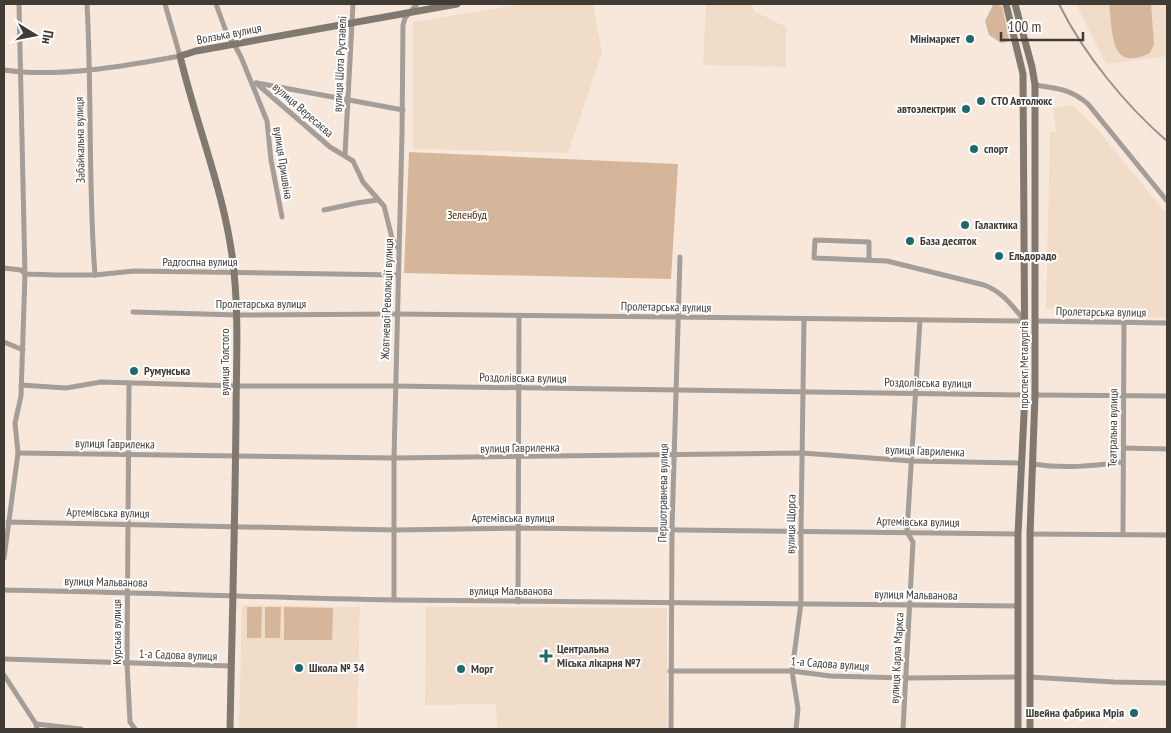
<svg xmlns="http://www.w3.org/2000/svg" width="1171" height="733" viewBox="0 0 1171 733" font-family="'PT Sans Narrow',sans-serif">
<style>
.built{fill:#f1dcc9}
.green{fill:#d6b69a}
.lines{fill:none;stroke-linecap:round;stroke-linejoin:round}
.street{stroke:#a49d98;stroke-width:5}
.secondary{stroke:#817870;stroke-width:7}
.rail{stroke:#9c9188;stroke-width:2}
.poi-dot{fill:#1d6a6e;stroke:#fff;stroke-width:2}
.labels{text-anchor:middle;stroke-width:4;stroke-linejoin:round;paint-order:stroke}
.street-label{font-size:12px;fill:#413b36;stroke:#fff}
.poi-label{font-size:12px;font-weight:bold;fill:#413b36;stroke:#fff;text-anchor:start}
.park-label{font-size:12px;fill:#4b2a03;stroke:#fff}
</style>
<rect width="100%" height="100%" fill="#f8e8db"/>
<g class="built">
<polygon points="521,4 593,4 602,53 568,153 413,149 413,22"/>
<polygon points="706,4 752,4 754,11 786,27 786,67 703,65"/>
<polygon points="1076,4 1167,4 1167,56 1106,64"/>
<polygon points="1072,105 1097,129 1163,210 1167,210 1167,318 1064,316 1063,308 1046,309 1050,132 1056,132 1053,108"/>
<polygon points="242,605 360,607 357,729 239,729"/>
<polygon points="426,607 667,608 667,729 497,729 496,704 425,705"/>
</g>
<g class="green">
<polygon points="996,4 1002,6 1009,38 1007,42 1001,43 989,35 985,21 993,5"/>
<path d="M1109 4H1151L1154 44 1150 53C1109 73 1113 32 1109 4Z"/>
<polygon points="409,152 678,164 671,279 404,273"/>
<polygon points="247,607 262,607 261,638 247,638"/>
<polygon points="265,607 281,607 280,638 265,638"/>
<polygon points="284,607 333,608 332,640 284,640"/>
</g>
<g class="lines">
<g class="street">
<path d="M87 4C92 94 88 185 95 275"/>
<polyline points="216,4 227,34 234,44 241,57 267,121 271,160 282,217"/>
<path d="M4 70C58 78 126 66 180 56L165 4"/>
<polyline points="256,83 330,147 353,161 363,182 384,206 392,238 398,248"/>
<polyline points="257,83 403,110"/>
<path d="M1035 85C1056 88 1071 89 1088 104L1167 201"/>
<polyline points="345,154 353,4"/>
<polyline points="324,210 357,203 377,200"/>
<polyline points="4,268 21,270 25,274 58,275 95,275 134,271 398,275"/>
<path d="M133 312 237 315 397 314 1025 321C1012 306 1003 292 984 285L887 261 814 258 815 240 869 242V260"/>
<polyline points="1035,321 1167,323"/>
<polyline points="4,342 23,350"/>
<polyline points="129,383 127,663 130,722 135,729"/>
<polyline points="21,385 66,388 101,382 236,386 395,386 1025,395"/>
<polyline points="1035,395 1167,396"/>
<polyline points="1123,448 1167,449"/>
<polyline points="18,453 394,458 802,453 912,461 1021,463"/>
<path d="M1033 464C1064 469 1092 466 1122 462"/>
<polyline points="8,522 395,530 518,528 1018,534"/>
<polyline points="1030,534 1167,535"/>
<polyline points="1123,534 1124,322"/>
<polyline points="4,558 18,453 15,423 21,396 25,274 19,4"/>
<path d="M4 590C135 592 265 598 396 600 603 603 811 603 1018 606"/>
<polyline points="394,600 394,458 402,134 403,25 405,18 417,4"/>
<polyline points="518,602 519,316"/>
<polyline points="4,659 231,666"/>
<polyline points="670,671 792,671 830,676 906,678 1018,677"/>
<polyline points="4,675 36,724 37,729"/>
<polyline points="1029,677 1114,682 1167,683"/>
<polyline points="36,724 81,729"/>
<polyline points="671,729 672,529 680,257"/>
<polyline points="796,729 798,709 792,671 801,603 801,531 804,319"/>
<polyline points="903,729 913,542 907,532 920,320"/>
</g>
<g class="secondary">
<polyline points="1006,4 1023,74 1025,395 1018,534 1018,729"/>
<polyline points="1015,4 1032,67 1035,85 1035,395 1030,534 1030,729"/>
<path d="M230 729C232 626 235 523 236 419 236 371 239 321 234 272 227 198 197 128 180 56L196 51 457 4"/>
</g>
<path class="rail" d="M1059 4C1083 53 1126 106 1167 141"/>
</g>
<g class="poi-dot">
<circle cx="970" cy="39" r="5"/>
<circle cx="981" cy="101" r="5"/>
<circle cx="966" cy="109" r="5"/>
<circle cx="974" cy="149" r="5"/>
<circle cx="965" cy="225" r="5"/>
<circle cx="910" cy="241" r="5"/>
<circle cx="999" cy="256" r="5"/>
<circle cx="134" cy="371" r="5"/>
<path d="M543.5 648.5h5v5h5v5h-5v5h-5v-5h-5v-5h5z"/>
<circle cx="299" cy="668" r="5"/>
<circle cx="461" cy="669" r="5"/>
<circle cx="1134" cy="713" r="5"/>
</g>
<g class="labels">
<g class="street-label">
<text transform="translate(229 34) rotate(-11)" y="4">Волзька вулиця</text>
<text transform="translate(340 64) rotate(-87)" y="4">вулиця Шота Руставелі</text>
<text transform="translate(303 110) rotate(41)" y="4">вулиця Вересаєва</text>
<text transform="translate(80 140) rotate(-91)" y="4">Забайкальна вулиця</text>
<text transform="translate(283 163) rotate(81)" y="4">вулиця Пришвіна</text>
<text x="200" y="266">Радгоспна вулиця</text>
<text transform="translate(387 299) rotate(-88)" y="4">Жовтневої Революції вулиця</text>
<text x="261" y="308">Пролетарська вулиця</text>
<text transform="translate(666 307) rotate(1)" y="4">Пролетарська вулиця</text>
<text transform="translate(1101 312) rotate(1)" y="4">Пролетарська вулиця</text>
<text transform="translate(225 362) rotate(-90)" y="4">вулиця Толстого</text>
<text transform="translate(1024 365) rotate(-90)" y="4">проспект Металургів</text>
<text transform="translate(523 378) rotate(1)" y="4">Роздолівська вулиця</text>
<text transform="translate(928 383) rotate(1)" y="4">Роздолівська вулиця</text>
<text transform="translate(1113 428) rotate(-89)" y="4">Театральна вулиця</text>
<text transform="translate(115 444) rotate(1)" y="4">вулиця Гавриленка</text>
<text transform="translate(520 448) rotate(-1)" y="4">вулиця Гавриленка</text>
<text transform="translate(925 451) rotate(2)" y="4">вулиця Гавриленка</text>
<text transform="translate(663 493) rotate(-89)" y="4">Першотравнева вулиця</text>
<text transform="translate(108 513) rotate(1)" y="4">Артемівська вулиця</text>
<text x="513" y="522">Артемівська вулиця</text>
<text transform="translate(918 522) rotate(1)" y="4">Артемівська вулиця</text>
<text transform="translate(791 524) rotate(-89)" y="4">вулиця Щорса</text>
<text transform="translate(106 582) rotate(1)" y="4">вулиця Мальванова</text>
<text x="511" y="595">вулиця Мальванова</text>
<text transform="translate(916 595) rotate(1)" y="4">вулиця Мальванова</text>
<text transform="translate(117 632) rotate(-90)" y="4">Курська вулиця</text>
<text transform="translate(178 655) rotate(2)" y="4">1-а Садова вулиця</text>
<text transform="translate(897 658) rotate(-87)" y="4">вулиця Карла Маркса</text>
<text transform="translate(830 664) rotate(4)" y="4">1-а Садова вулиця</text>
</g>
<g class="poi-label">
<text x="960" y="43" text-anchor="end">Мінімаркет</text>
<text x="991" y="105">СТО Автолюкс</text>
<text x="956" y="113" text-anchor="end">автоэлектрик</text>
<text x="984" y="153">спорт</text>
<text x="975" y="229">Галактика</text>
<text x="920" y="245">База десяток</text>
<text x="1009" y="260">Ельдорадо</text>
<text x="144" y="375">Румунська</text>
<text x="557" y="653">Центральна<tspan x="557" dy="14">Міська лікарня №7</tspan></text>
<text x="309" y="672">Школа № 34</text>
<text x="471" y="673">Морг</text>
<text x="1124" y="717" text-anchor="end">Швейна фабрика Мрія</text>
</g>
<g class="park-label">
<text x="467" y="219">Зеленбуд</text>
</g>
</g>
<rect width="1171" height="733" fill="none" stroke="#413b36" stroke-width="10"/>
<g transform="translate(35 35) rotate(100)" stroke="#ffffff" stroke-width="4" paint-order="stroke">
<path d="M0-4L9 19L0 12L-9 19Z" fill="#413b36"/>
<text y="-8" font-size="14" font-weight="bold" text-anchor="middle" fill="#413b36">Пн</text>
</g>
<path d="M1001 32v8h82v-8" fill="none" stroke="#413b36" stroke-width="2.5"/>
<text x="1008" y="32" font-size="15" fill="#413b36" stroke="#ffffff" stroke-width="4" paint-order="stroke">100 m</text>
</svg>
